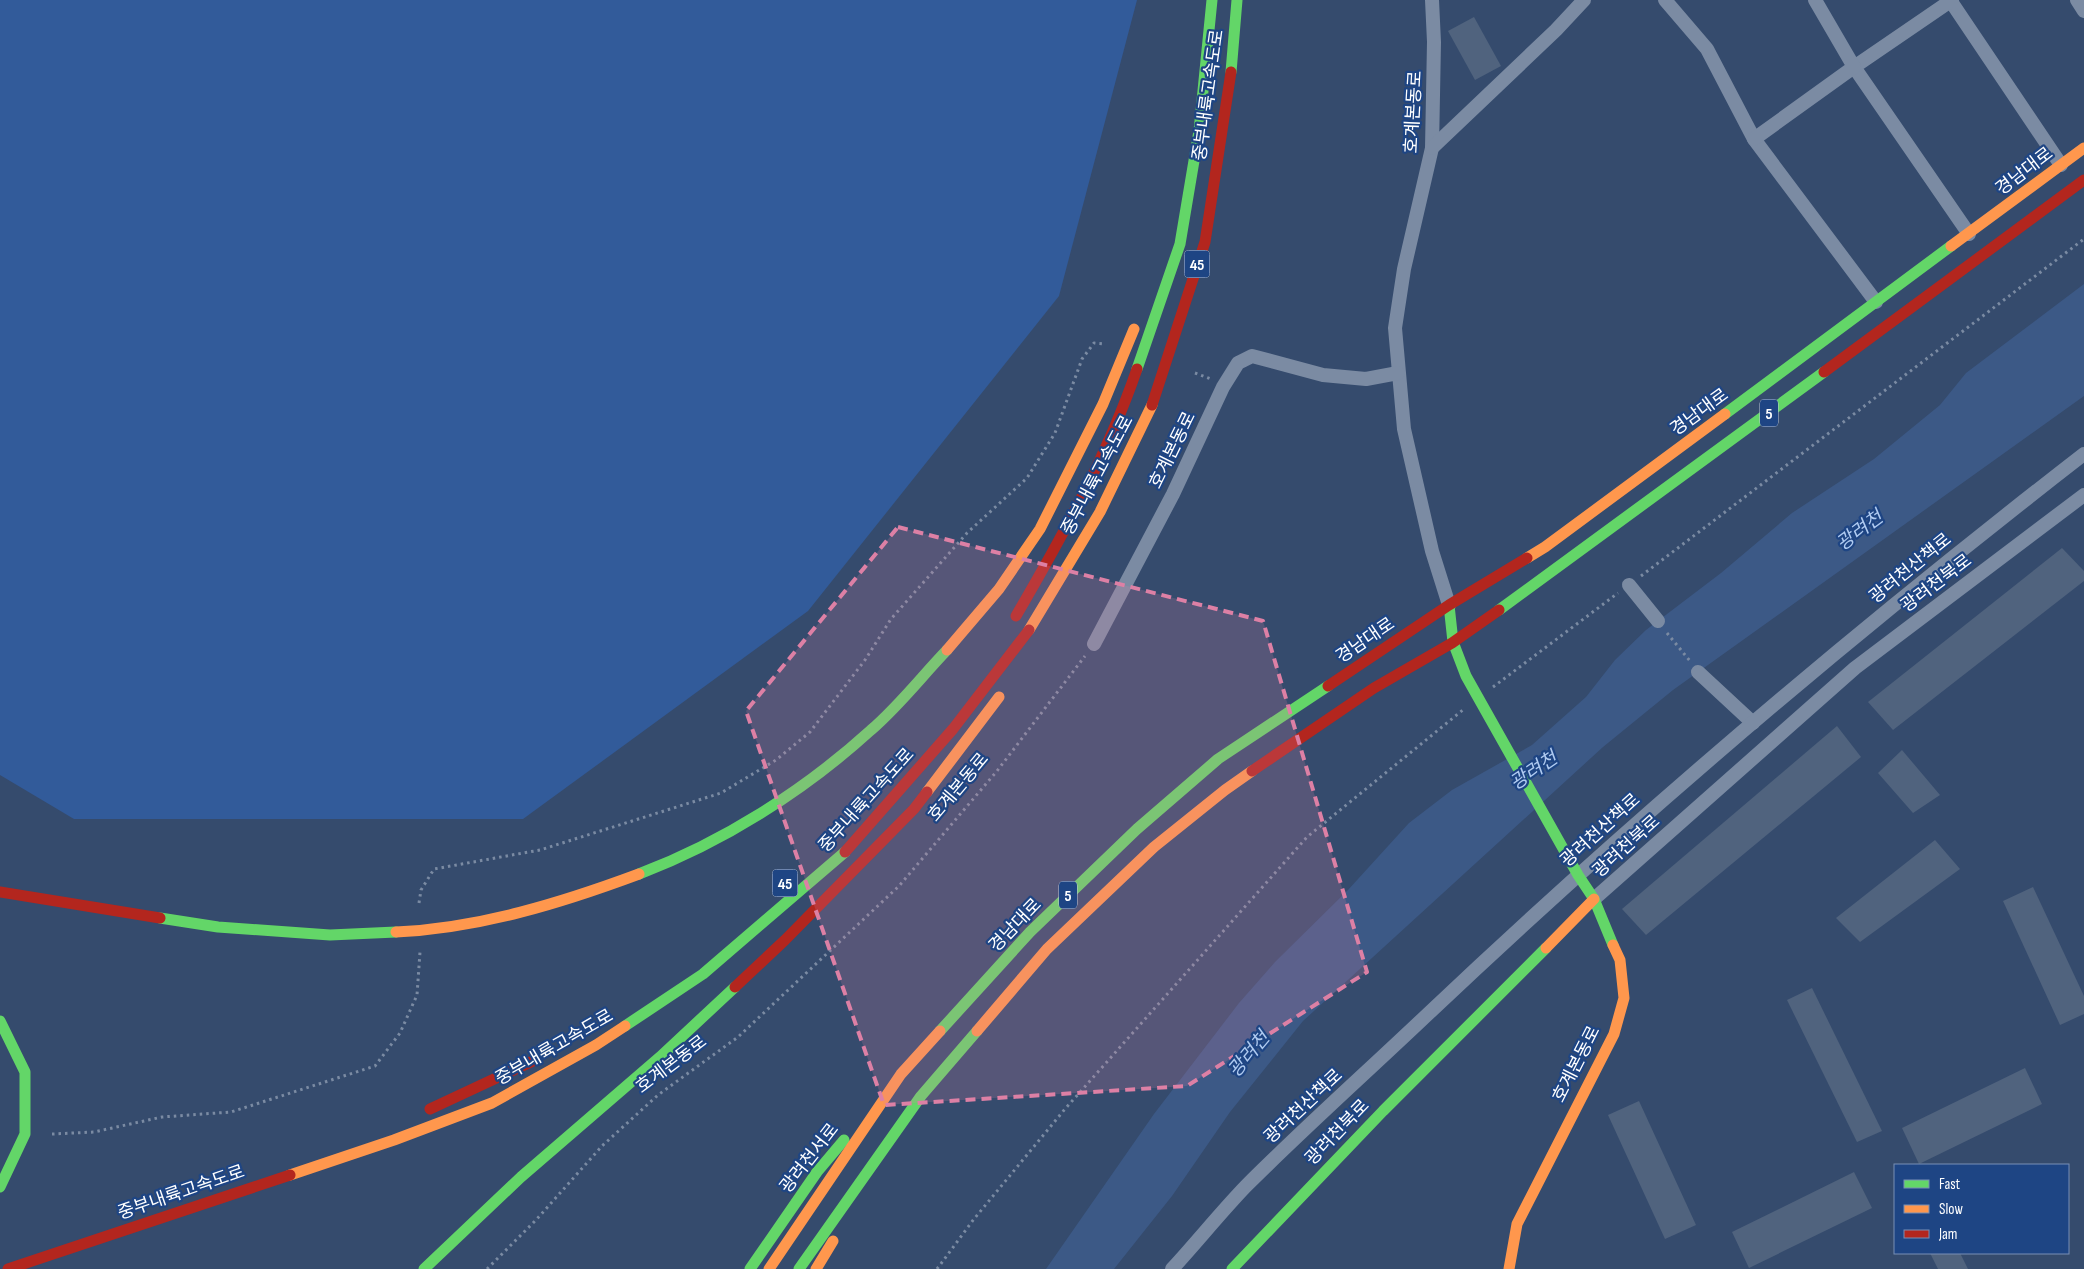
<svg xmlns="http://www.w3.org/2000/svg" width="2084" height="1269" viewBox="0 0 2084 1269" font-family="'Sofia Sans Condensed','Noto Sans KR',sans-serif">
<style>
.green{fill:#325b9a}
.water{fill:#3c5986}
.building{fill:#50637e}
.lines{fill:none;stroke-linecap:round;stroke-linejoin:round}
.path{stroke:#7b8ba3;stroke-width:3;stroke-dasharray:2.5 4;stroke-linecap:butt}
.street{stroke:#7b8ba3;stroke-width:14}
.fast{stroke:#63d668;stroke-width:11}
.slow{stroke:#ff974d;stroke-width:11}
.jam{stroke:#b3261e;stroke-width:11}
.marked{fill:#dd80a5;fill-opacity:0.2;stroke:#dd80a5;stroke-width:4;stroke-dasharray:10 6;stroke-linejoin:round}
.labels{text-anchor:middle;stroke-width:4.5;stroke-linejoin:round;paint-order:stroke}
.shield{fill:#1e4584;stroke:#bcc7da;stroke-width:1}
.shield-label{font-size:16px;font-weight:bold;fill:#fff}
.street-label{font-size:18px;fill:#fff;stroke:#1e4584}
.water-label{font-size:19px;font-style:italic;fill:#b0cbf1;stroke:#1e4584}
</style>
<rect width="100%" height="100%" fill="#354b6d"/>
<polygon class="green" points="0,0 1137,0 1059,296 808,611 523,819 74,819 0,775"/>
<polygon class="water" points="2084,284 2084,396 1673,690 1603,747 1303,1021 1230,1112 1172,1196 1114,1269 1046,1269 1154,1114 1239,1003 1275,962 1348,890 1409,823 1452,790 1532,745 1586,697 1615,660 1646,630 1721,573 1792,513 1874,459 1940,405 1966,373"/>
<g class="building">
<polygon points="1474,17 1501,66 1475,80 1448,31"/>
<polygon points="2062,548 2084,571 2084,581 1893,730 1868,702"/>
<polygon points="1837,726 1861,757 1646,935 1622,909"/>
<polygon points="1902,750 1940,795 1913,813 1878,773"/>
<polygon points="1935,840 1960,869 1860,942 1836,918"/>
<polygon points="2033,887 2084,996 2084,1014 2060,1025 2003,901"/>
<polygon points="1812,988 1882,1131 1857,1142 1787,1000"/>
<polygon points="2025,1068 2042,1104 1919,1164 1902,1128"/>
<polygon points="1639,1101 1696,1225 1665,1239 1608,1115"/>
<polygon points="1854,1172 1872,1208 1749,1268 1732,1232"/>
<polygon points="1930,1253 1960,1253 1968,1269 1938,1269"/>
</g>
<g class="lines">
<g class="path">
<polyline points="1195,373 1211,379"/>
<polyline points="1641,576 2084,239"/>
<polyline points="1667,633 1690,661"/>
<polyline points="1493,687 1618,593"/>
<polyline points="419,903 421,890 434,869 540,850 721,793 776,760 810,732 865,660 891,619 967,533 1027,478 1055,433 1082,359 1094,343 1105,344"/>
<polyline points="52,1134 94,1132 162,1117 231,1112 375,1066 400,1033 417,995 420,952"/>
<polyline points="487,1269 536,1220 602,1146 658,1095 738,1037 899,886 997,771 1085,656"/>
<polyline points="937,1269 974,1219 1065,1109 1307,837 1464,709"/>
</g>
<g class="street">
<polyline points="1432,0 1434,42 1432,148 1404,269 1395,328 1404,429 1432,551 1449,605"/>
<polyline points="1665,0 1707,49 1754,139 1876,302"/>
<polyline points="1950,0 2061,165"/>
<polyline points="1952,0 1854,67 1969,234"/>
<polyline points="2077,0 2084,11"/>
<polyline points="1754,139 1854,67 1815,0"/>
<polyline points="1432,148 1556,30 1584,0"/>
<polyline points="1629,585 1658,621"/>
<polyline points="1094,644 1173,494 1223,387 1238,363 1252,356 1323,375 1366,379 1398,373"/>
<polyline points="1698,672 1753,723"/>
<polyline points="1594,899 1855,668 2084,495"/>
<path d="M1172 1269C1197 1242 1220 1213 1246 1186 1305 1127 1368 1071 1429 1013 1638 815 1857 630 2084 454"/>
</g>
<g class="fast">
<polyline points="1231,72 1237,0"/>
<polyline points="1137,369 1180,244 1199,131 1212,0"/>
<polyline points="1725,414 1951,246"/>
<polyline points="1449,605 1453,642 1466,676 1578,875 1594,899 1613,945"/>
<polyline points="1499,610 1824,372"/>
<path d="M639 874C723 842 804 791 871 730 899 706 922 676 947 650"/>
<polyline points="160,918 218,927 330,935 396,932"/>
<polyline points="0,1021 25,1072 25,1134 0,1187"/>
<polyline points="625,1026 703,974 845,852"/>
<polyline points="940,1031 1030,932 1137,829 1218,759 1328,686"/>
<polyline points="424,1269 521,1177 660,1057 735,987"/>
<polyline points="750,1269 817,1172 844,1140"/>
<polyline points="799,1269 921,1096 977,1031"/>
<polyline points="1232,1269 1383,1111 1546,948"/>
</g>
<g class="slow">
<polyline points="1951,246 2084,148"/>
<polyline points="1527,558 1545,547 1725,414"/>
<polyline points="1029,630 1100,512 1152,405"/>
<polyline points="947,650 999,589 1040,529 1103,404 1134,329"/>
<polyline points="927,792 999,697"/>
<path d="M396 932C480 928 561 903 639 874"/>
<polyline points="1546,948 1594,899"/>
<polyline points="977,1031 1047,949 1154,847 1225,790 1252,771"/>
<polyline points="290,1175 394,1140 492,1103 596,1045 625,1026"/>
<polyline points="769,1269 901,1074 940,1031"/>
<polyline points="816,1269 833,1241"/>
<polyline points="1509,1269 1517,1224 1614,1034 1624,998 1620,960 1613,945"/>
</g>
<g class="jam">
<polyline points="1824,372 2084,180"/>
<polyline points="1152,405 1205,242 1231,72"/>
<path d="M1016 616C1062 537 1107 456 1137 369"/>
<polyline points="1328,686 1449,605 1527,558"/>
<polyline points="1252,771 1374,688 1452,643 1499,610"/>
<polyline points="845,852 953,729 1029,630"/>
<polyline points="0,892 160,918"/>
<polyline points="735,987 785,940 914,809 927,792"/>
<polyline points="430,1109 535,1060"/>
<polyline points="8,1269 290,1175"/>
</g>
</g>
<path class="marked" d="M898 527 1263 621 1367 972 1187 1086 884 1105 746 711Z"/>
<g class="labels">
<g class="shield">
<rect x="1184.5" y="250.5" width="25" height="27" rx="4"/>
<rect x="1760" y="399.5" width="18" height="27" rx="4"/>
<rect x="772.5" y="869.5" width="25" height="27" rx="4"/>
<rect x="1059" y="881.5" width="18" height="27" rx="4"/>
</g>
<g class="shield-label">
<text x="1197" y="270">45</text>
<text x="1769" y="419">5</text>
<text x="785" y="889">45</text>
<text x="1068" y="901">5</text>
</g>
<g class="street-label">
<text transform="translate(1208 95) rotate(-82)" y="6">중부내륙고속도로</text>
<text transform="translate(1413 112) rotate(-87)" y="6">호계본동로</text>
<text transform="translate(2024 171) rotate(-37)" y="6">경남대로</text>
<text transform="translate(1699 412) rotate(-36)" y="6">경남대로</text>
<text transform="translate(1172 450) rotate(-64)" y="6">호계본동로</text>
<text transform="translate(1097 475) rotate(-62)" y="6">중부내륙고속도로</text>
<text transform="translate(1910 568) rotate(-39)" y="6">광려천산책로</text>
<text transform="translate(1936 583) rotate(-37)" y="6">광려천북로</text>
<text transform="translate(1365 640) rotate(-34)" y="6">경남대로</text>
<text transform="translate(958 787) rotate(-50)" y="6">호계본동로</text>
<text transform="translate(866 800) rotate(-48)" y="6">중부내륙고속도로</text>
<text transform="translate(1600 830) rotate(-42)" y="6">광려천산책로</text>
<text transform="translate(1626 846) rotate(-42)" y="6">광려천북로</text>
<text transform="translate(1015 925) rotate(-46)" y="6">경남대로</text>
<text transform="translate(554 1047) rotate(-30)" y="6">중부내륙고속도로</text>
<text transform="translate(671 1064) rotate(-37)" y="6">호계본동로</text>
<text transform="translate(1576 1064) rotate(-63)" y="6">호계본동로</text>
<text transform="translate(1303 1106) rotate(-43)" y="6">광려천산책로</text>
<text transform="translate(1337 1132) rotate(-46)" y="6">광려천북로</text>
<text transform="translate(809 1158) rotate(-52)" y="6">광려천서로</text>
<text transform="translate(181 1192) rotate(-19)" y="6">중부내륙고속도로</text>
</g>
<g class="water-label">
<text transform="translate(1859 530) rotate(-37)" y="7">광려천</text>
<text transform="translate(1533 770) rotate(-34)" y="7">광려천</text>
<text transform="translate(1248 1054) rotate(-50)" y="7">광려천</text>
</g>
</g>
<rect x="1894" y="1164" width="175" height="90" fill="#1e4584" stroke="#788fb5"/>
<rect x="1904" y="1180" width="25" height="8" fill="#63d668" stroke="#788fb5"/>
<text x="1939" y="1189" font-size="15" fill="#ffffff">Fast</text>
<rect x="1904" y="1205" width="25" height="8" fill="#ff974d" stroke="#788fb5"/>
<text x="1939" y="1214" font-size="15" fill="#ffffff">Slow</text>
<rect x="1904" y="1230" width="25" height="8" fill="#b3261e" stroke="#788fb5"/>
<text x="1939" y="1239" font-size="15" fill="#ffffff">Jam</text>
</svg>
